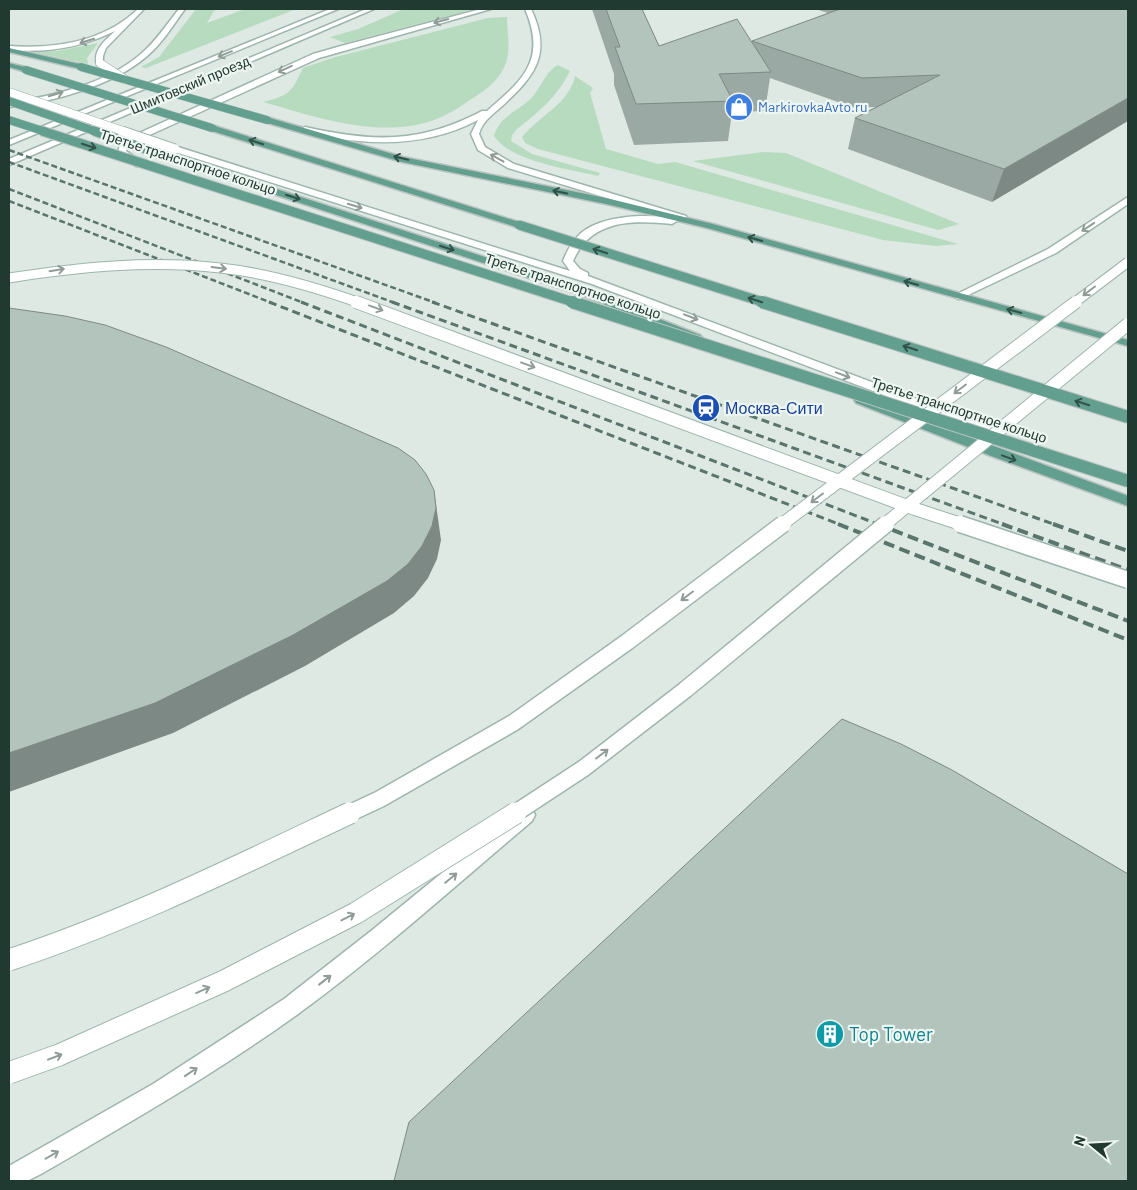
<svg xmlns="http://www.w3.org/2000/svg" width="1137" height="1190" viewBox="0 0 1137 1190" font-family="Barlow,sans-serif">
<style>
.green{fill:#b6dbbf}
.lines{fill:none;stroke-linecap:round;stroke-linejoin:round}
.secondary-casing{stroke:#9db5ac;stroke-width:3}
.primary-casing{stroke:#bcc4c1;stroke-width:3}
.secondary{fill:#fff;fill-rule:evenodd}
.primary{fill:#629f8e;fill-rule:evenodd}
.rail-far2{stroke:#5a756d;stroke-width:2.5;stroke-dasharray:6 3;stroke-linecap:butt}
.rail-far1{stroke:#5a756d;stroke-width:3;stroke-dasharray:8 4.5;stroke-linecap:butt}
.rail{stroke:#5a756d;stroke-width:4;stroke-dasharray:11 5.5;stroke-linecap:butt}
.secondary-bridge-far4-casing{stroke:#9db5ac;stroke-width:9;stroke-linecap:butt}
.secondary-bridge-far3-casing{stroke:#9db5ac;stroke-width:11;stroke-linecap:butt}
.secondary-bridge-far2-casing{stroke:#9db5ac;stroke-width:14;stroke-linecap:butt}
.secondary-bridge-far1-casing{stroke:#9db5ac;stroke-width:19;stroke-linecap:butt}
.secondary-bridge-casing{stroke:#9db5ac;stroke-width:23;stroke-linecap:butt}
.primary-bridge-far2-casing{stroke:#bcc4c1;stroke-width:9;stroke-linecap:butt}
.primary-bridge-far1-casing{stroke:#bcc4c1;stroke-width:11;stroke-linecap:butt}
.primary-bridge-casing{stroke:#bcc4c1;stroke-width:14;stroke-linecap:butt}
.secondary-bridge-far4{stroke:#fff;stroke-width:8}
.secondary-bridge-far3{stroke:#fff;stroke-width:9}
.secondary-bridge-far2{stroke:#fff;stroke-width:12}
.secondary-bridge-far1{stroke:#fff;stroke-width:16}
.secondary-bridge{stroke:#fff;stroke-width:21}
.primary-bridge-far2{stroke:#629f8e;stroke-width:8}
.primary-bridge-far1{stroke:#629f8e;stroke-width:9}
.primary-bridge{stroke:#629f8e;stroke-width:12}
.wall{fill:#9aa9a3}
.shaded-wall{fill:#7d8984}
.building{fill:#b3c4bd;stroke:#7d8984}
.oneway{stroke:#909c98}
.oneway2{stroke:#305248}
.labels{text-anchor:middle;stroke-width:4.5;stroke-linejoin:round;paint-order:stroke}
.far-street-label{font-size:14px;fill:#203931;stroke:#eef6f2}
.far-shop-label{font-size:14px;fill:#366cbe;stroke:#eef6f2;text-anchor:start}
.transit-label{font-size:16px;fill:#164399;stroke:#eef6f2;text-anchor:start}
.near-culture-label{font-size:19px;fill:#0d838f;stroke:#eef6f2;text-anchor:start}
</style>
<rect width="100%" height="100%" fill="#dee9e4"/>
<g class="green">
<polygon points="196,9 215,9 207,23 245,9 296,9 146,68 141,67 159,57"/>
<polygon points="404,9 474,9 345,43 330,37 358,29"/>
<path d="M507 17C507 31 511 49 506 63 500 80 485 91 470 100 461 106 451 113 441 117 386 142 316 117 263 102 290 95 291 93 303 68L332 58 488 18Z"/>
<polygon points="98,43 87,58 88,64 34,52 58,51"/>
<path d="M558 65 570 71C557 97 540 111 517 129L512 135 511 141 532 154 600 173 598 176C569 169 511 162 494 136 501 113 521 111 534 95 542 85 547 70 558 65Z"/>
<path d="M575 76 593 88 590 93 606 149 658 164 675 162 958 244 936 246 883 240 538 149 525 143 522 137C539 116 570 103 575 76Z"/>
<polygon points="763,152 786,153 959,224 938,230 693,161"/>
</g>
<g class="lines">
<defs>
<g id="secondary">
<path d="M138 9H144L106 48 103 56V65H97C92 50 106 40 115 31 81 48 46 53 9 50V46C54 49 104 42 138 9Z"/>
<path d="M179 9H185C173 25 162 44 146 57 112 86 52 102 9 107V103C53 96 107 84 142 53 156 41 167 24 179 9Z"/>
<polygon points="330,9 338,9 9,145 9,140"/>
<polygon points="366,9 374,9 9,165 9,159"/>
<polygon points="481,9 491,9 319,58 132,143 128,146 126,151 142,162 142,166 136,166 118,152 120,145 126,139 313,54 341,46"/>
<path d="M525 9H531C553 55 534 77 501 107 492 115 482 122 479 134L485 147 514 164 686 216V220H680L508 168 478 150 471 134 478 120C433 144 384 146 334 138 324 136 309 135 301 129L305 127C373 142 419 144 482 111H487C523 80 547 60 525 9Z"/>
<path d="M172 147H178L570 271 563 261C567 251 571 243 579 235 599 215 649 213 675 219L677 221 672 224C633 220 591 219 573 261L580 269 588 273V276L997 429 999 432 993 436 989 435 592 284 172 151Z"/>
<polygon points="1128,197 1128,204 1056,253 962,298 958,299 953,296 1048,249"/>
<path d="M526 807 532 809 535 815 532 821C455 886 380 954 298 1014 216 1073 129 1123 41 1174L27 1181H9V1166L153 1084 284 999 371 931 520 809Z"/>
</g>
<g id="primary">
<polygon points="9,48 84,65 85,67 81,69 9,52"/>
<polygon points="9,63 29,68 30,70 26,72 9,67"/>
<polygon points="264,118 270,118 403,157 606,198 713,224 1128,340 1128,346 707,228 606,204 402,162 264,122"/>
<polygon points="209,126 215,126 522,223 524,225 519,228 516,227 209,130"/>
<polygon points="163,152 586,290 700,335 702,337 696,340 692,339 578,294 160,157 159,155"/>
<polygon points="860,396 1128,496 1128,506 991,456 856,403 854,400 856,397"/>
</g>
</defs>
<use href="#secondary" class="secondary-casing"/>
<use href="#primary" class="primary-casing"/>
<use href="#secondary" class="secondary"/>
<use href="#primary" class="primary"/>
<g class="rail-far2">
<polyline points="9,150 436,303"/>
<polyline points="9,162 395,303"/>
<polyline points="9,189 304,303"/>
<polyline points="9,201 272,303"/>
</g>
<g class="rail-far1">
<polyline points="269,302 841,525"/>
<polyline points="301,302 880,525"/>
<polyline points="392,302 1005,525"/>
<polyline points="432,302 1056,525"/>
</g>
<g class="rail">
<polyline points="838,524 1128,640"/>
<polyline points="877,524 1128,621"/>
<polyline points="1002,524 1128,570"/>
<polyline points="1053,524 1128,551"/>
</g>
<defs>
<g id="secondary-bridge-far4">
<polyline points="100,63 126,80"/>
<polyline points="9,92 126,132"/>
</g>
<g id="secondary-bridge-far3">
<polyline points="122,131 175,149"/>
<path d="M9 278C79 267 150 260 220 268 268 273 315 287 360 303"/>
<polyline points="1074,303 1128,262"/>
</g>
<g id="secondary-bridge-far2">
<polyline points="356,302 915,509 964,525"/>
<polyline points="781,525 1076,302"/>
<polyline points="884,525 1128,324"/>
</g>
<g id="secondary-bridge-far1">
<polyline points="960,524 1128,580"/>
<polyline points="348,814 380,799 513,723 627,642 783,524"/>
<polyline points="514,814 584,768 685,690 886,524"/>
</g>
<g id="secondary-bridge">
<path d="M9 960C127 921 238 866 350 813"/>
<polyline points="9,1073 59,1055 224,981 356,913 516,813"/>
</g>
<g id="primary-bridge-far2">
<polyline points="81,67 267,120"/>
<polyline points="26,70 212,128"/>
<polyline points="9,101 97,132"/>
<polyline points="9,120 46,132"/>
</g>
<g id="primary-bridge-far1">
<polyline points="42,131 576,303"/>
<polyline points="94,131 163,155"/>
<polyline points="519,225 766,303"/>
</g>
<g id="primary-bridge">
<polyline points="572,302 1128,481"/>
<polyline points="762,302 1128,417"/>
</g>
</defs>
<use href="#secondary-bridge-far4" class="secondary-bridge-far4-casing"/>
<use href="#secondary-bridge-far3" class="secondary-bridge-far3-casing"/>
<use href="#secondary-bridge-far2" class="secondary-bridge-far2-casing"/>
<use href="#secondary-bridge-far1" class="secondary-bridge-far1-casing"/>
<use href="#secondary-bridge" class="secondary-bridge-casing"/>
<use href="#primary-bridge-far2" class="primary-bridge-far2-casing"/>
<use href="#primary-bridge-far1" class="primary-bridge-far1-casing"/>
<use href="#primary-bridge" class="primary-bridge-casing"/>
<use href="#secondary-bridge-far4" class="secondary-bridge-far4"/>
<use href="#secondary-bridge-far3" class="secondary-bridge-far3"/>
<use href="#secondary-bridge-far2" class="secondary-bridge-far2"/>
<use href="#secondary-bridge-far1" class="secondary-bridge-far1"/>
<use href="#secondary-bridge" class="secondary-bridge"/>
<use href="#primary-bridge-far2" class="primary-bridge-far2"/>
<use href="#primary-bridge-far1" class="primary-bridge-far1"/>
<use href="#primary-bridge" class="primary-bridge"/>
</g>
<polygon class="wall" points="592,9 642,9 659,46 752,42 828,13 815,9 1128,9 992,202 848,149 855,118 876,107 855,108 770,78 765,111 732,112 728,141 634,145 614,85 614,74"/>
<g class="shaded-wall">
<polygon points="1128,98 1128,121 992,202 1004,169"/>
<polygon points="434,490 441,540 437,559 428,578 414,596 394,613 305,666 173,733 9,792 9,753"/>
</g>
<g class="building">
<polygon points="606,9 642,9 659,46 737,19 771,72 719,74 733,101 636,104 615,47 620,47"/>
<polygon points="840,9 1128,9 1128,98 1004,169 855,118 940,75 862,78 752,41"/>
<polygon points="9,308 65,316 105,325 166,347 398,448 415,460 426,474 434,490 436,508 432,526 422,546 408,564 387,581 293,635 155,703 9,753"/>
<polygon points="842,719 901,744 952,770 1128,874 1128,1181 394,1181 409,1122"/>
</g>
<defs><path id="oneway-shaft" d="M-6 0H5M1.5-3L5.5 0L1.5 3" fill="none" stroke-width="1.6" stroke-linecap="round" stroke-linejoin="round" transform="scale(1.25)"/></defs>
<g class="oneway">
<use href="#oneway-shaft" transform="translate(441 21) rotate(165)"/>
<use href="#oneway-shaft" transform="translate(87 41) rotate(163)"/>
<use href="#oneway-shaft" transform="translate(225 54) rotate(158)"/>
<use href="#oneway-shaft" transform="translate(285 69) rotate(155)"/>
<use href="#oneway-shaft" transform="translate(56 94) rotate(-17)"/>
<use href="#oneway-shaft" transform="translate(497 158) rotate(-151)"/>
<use href="#oneway-shaft" transform="translate(355 206) rotate(17)"/>
<use href="#oneway-shaft" transform="translate(1088 227) rotate(146)"/>
<use href="#oneway-shaft" transform="translate(219 268) rotate(7)"/>
<use href="#oneway-shaft" transform="translate(57 270) rotate(-9)"/>
<use href="#oneway-shaft" transform="translate(1089 291) rotate(143)"/>
<use href="#oneway-shaft" transform="translate(376 308) rotate(20)"/>
<use href="#oneway-shaft" transform="translate(691 317) rotate(21)"/>
<use href="#oneway-shaft" transform="translate(528 365) rotate(20)"/>
<use href="#oneway-shaft" transform="translate(843 375) rotate(21)"/>
<use href="#oneway-shaft" transform="translate(960 389) rotate(143)"/>
<use href="#oneway-shaft" transform="translate(817 498) rotate(143)"/>
<use href="#oneway-shaft" transform="translate(687 596) rotate(143)"/>
<use href="#oneway-shaft" transform="translate(602 754) rotate(-37)"/>
<use href="#oneway-shaft" transform="translate(451 878) rotate(-40)"/>
<use href="#oneway-shaft" transform="translate(348 917) rotate(-27)"/>
<use href="#oneway-shaft" transform="translate(325 980) rotate(-38)"/>
<use href="#oneway-shaft" transform="translate(203 990) rotate(-24)"/>
<use href="#oneway-shaft" transform="translate(55 1057) rotate(-21)"/>
<use href="#oneway-shaft" transform="translate(191 1072) rotate(-34)"/>
<use href="#oneway-shaft" transform="translate(52 1155) rotate(-30)"/>
</g>
<g class="oneway2">
<use href="#oneway-shaft" transform="translate(256 142) rotate(-162)"/>
<use href="#oneway-shaft" transform="translate(89 146) rotate(18)"/>
<use href="#oneway-shaft" transform="translate(401 158) rotate(-167)"/>
<use href="#oneway-shaft" transform="translate(560 192) rotate(-168)"/>
<use href="#oneway-shaft" transform="translate(293 197) rotate(18)"/>
<use href="#oneway-shaft" transform="translate(755 239) rotate(-164)"/>
<use href="#oneway-shaft" transform="translate(447 248) rotate(18)"/>
<use href="#oneway-shaft" transform="translate(600 251) rotate(-162)"/>
<use href="#oneway-shaft" transform="translate(911 283) rotate(-164)"/>
<use href="#oneway-shaft" transform="translate(755 300) rotate(-162)"/>
<use href="#oneway-shaft" transform="translate(1014 311) rotate(-165)"/>
<use href="#oneway-shaft" transform="translate(910 348) rotate(-162)"/>
<use href="#oneway-shaft" transform="translate(1082 403) rotate(-162)"/>
<use href="#oneway-shaft" transform="translate(1009 458) rotate(20)"/>
</g>
<defs>
<symbol id="shop-disc" viewBox="-11 -11 22 22"><circle r="9.5" fill="#3f7fe0" stroke="#eef6f2"/><path d="M-5-2.5h2.3a2.7 3.5 0 0 1 5.4 0H5L5.5 6h-11ZM-1.5-2.5h3a1.5 2.3 0 0 0-3 0Z" fill="#fff"/></symbol>
<symbol id="station-disc" viewBox="-11 -11 22 22"><circle r="9.5" fill="#1a4fb4" stroke="#eef6f2"/><path d="M-3-6H3Q5-6 5-4V2Q5 4 3 4L4.5 6H3L1.5 4h-3L-3 6H-4.5L-3 4Q-5 4-5 2V-4Q-5-6-3-6ZM-3.5-4v3h7v-3ZM-3.5 1v1.5H-2V1ZM2 1v1.5H3.5V1Z" fill="#fff"/></symbol>
<symbol id="building-disc" viewBox="-11 -11 22 22"><circle r="9.5" fill="#0f9aa8" stroke="#eef6f2"/><path d="M-4-6H4V6H1V3H-1V6H-4ZM-2.5-4.3h1.7v1.8h-1.7ZM.8-4.3h1.7v1.8H.8ZM-2.5-1h1.7V.8h-1.7ZM.8-1h1.7V.8H.8Z" fill="#fff"/></symbol>
</defs>
<g fill-rule="evenodd">
<use href="#shop-disc" x="723" y="91" width="32" height="32"/>
<use href="#station-disc" x="690" y="392" width="32" height="32"/>
<use href="#building-disc" x="814" y="1018" width="32" height="32"/>
</g>
<g class="labels">
<g class="far-street-label">
<text transform="translate(190 85) rotate(-23)" y="5">Шмитовский проезд</text>
<text transform="translate(188 162) rotate(18)" y="5">Третье транспортное кольцо</text>
<text transform="translate(573 286) rotate(18)" y="5">Третье транспортное кольцо</text>
<text transform="translate(959 410) rotate(18)" y="5">Третье транспортное кольцо</text>
</g>
<g class="far-shop-label">
<text x="758" y="112">MarkirovkaAvto.ru</text>
</g>
<g class="transit-label">
<text x="725" y="414">Москва-Сити</text>
</g>
<g class="near-culture-label">
<text x="849" y="1041">Top Tower</text>
</g>
</g>
<rect width="1137" height="1190" fill="none" stroke="#203931" stroke-width="20"/>
<g transform="translate(1092 1145) rotate(288)" stroke="#eef6f2" stroke-width="4" paint-order="stroke">
<path d="M0-4L9 19L0 12L-9 19Z" fill="#203931"/>
<text y="-8" font-size="14" font-weight="bold" text-anchor="middle" fill="#203931">N</text>
</g>
</svg>
